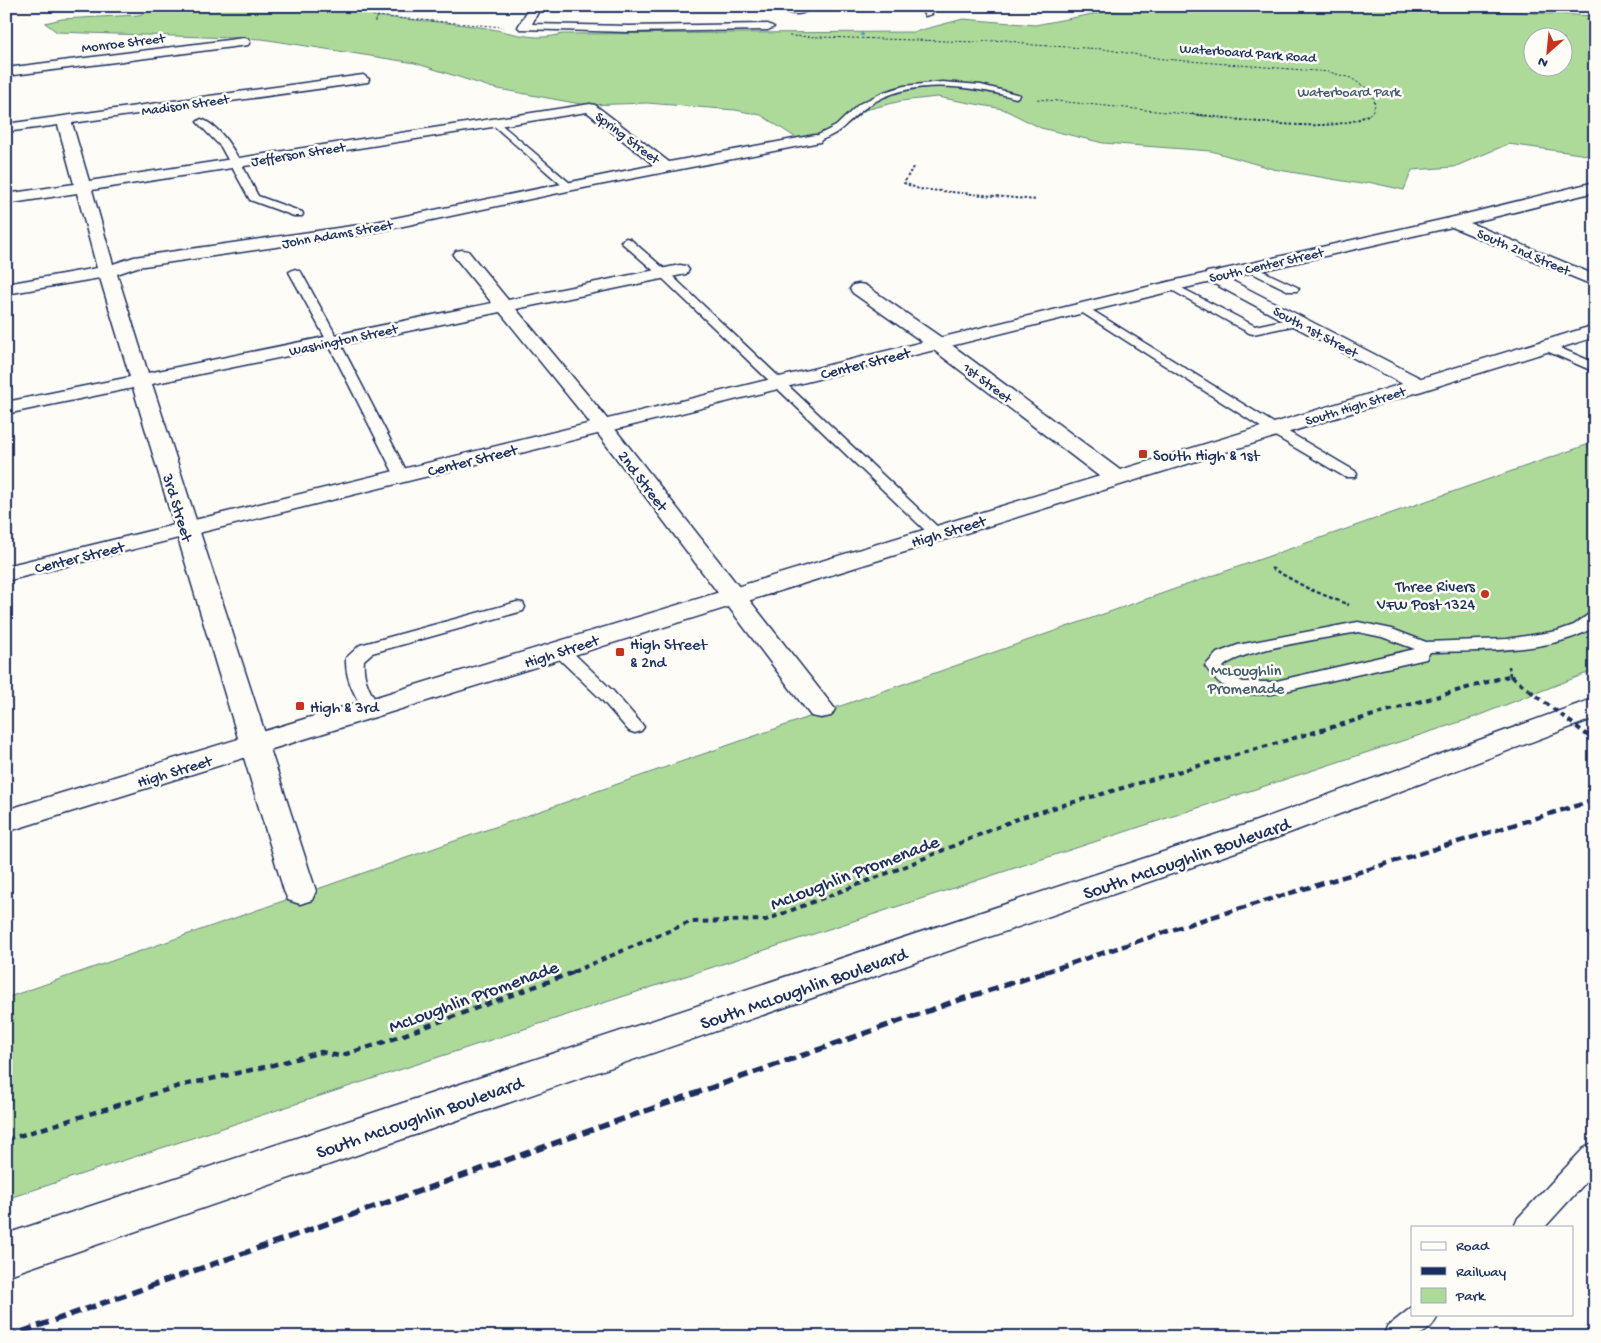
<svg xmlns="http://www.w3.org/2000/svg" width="1601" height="1343" viewBox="0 0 1601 1343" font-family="'Gochi Hand',sans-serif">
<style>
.green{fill:#adda99;stroke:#64847c;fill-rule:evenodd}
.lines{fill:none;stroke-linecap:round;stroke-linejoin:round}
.stream{fill:#6296b7;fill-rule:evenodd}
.service-casing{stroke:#1b2f5e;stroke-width:3}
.minor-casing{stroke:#1b2f5e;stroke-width:3}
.tertiary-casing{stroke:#1b2f5e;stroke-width:3}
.trunk-casing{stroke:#1b2f5e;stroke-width:3}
.path-far4{stroke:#1b2f5e;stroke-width:1;stroke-dasharray:2.5 2;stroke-linecap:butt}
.path-far3{stroke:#1b2f5e;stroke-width:2;stroke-dasharray:2.5 2;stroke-linecap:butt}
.path-far2{stroke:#1b2f5e;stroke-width:2.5;stroke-dasharray:4 2.5;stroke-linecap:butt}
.path-far1{stroke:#1b2f5e;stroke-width:4;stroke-dasharray:5.5 4.5;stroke-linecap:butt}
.path{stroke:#1b2f5e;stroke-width:4.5;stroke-dasharray:7 5.5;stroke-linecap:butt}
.service{fill:#fdfcf7;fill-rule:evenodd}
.minor{fill:#fdfcf7;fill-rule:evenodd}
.tertiary{fill:#fdfcf7;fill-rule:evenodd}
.trunk{fill:#fdfcf7;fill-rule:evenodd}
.rail-far1{stroke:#1b2f5e;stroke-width:4.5;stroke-dasharray:9 4.5;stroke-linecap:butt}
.rail{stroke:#1b2f5e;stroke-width:5.5;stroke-dasharray:11 5.5;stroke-linecap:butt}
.path-bridge{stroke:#1b2f5e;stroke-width:4;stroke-dasharray:5.5 4.5;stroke-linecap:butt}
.poi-dot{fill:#c8321e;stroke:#fdfcf7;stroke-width:2}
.labels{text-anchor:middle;stroke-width:5;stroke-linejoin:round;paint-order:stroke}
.far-street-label{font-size:14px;fill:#1b2f5e;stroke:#fdfcf7}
.far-park-label{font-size:14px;fill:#405a6d;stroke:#fdfcf7}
.street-label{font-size:16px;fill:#1b2f5e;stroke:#fdfcf7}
.poi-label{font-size:16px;fill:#1b2f5e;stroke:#fdfcf7;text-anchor:start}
.park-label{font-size:16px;fill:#405a6d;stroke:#fdfcf7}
.near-street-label{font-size:19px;fill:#1b2f5e;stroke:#fdfcf7}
</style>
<rect width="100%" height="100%" fill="#fdfcf7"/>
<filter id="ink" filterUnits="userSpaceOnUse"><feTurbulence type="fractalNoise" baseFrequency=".02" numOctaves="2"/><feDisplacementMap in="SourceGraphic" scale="10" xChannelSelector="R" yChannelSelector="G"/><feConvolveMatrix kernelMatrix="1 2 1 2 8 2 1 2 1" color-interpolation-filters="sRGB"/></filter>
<g filter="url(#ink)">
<g class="green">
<path d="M163 6H365L373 16C410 20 449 22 486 28 511 32 535 42 562 34L914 32 963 19 1035 25 1130 7 1147 6H1433L1454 9 1595 16 1586 20H1595V156L1508 144 1454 167 1412 170 1404 190 1368 182 1361 184 1273 169 1211 151 1103 143 1041 128 1003 109 937 97 901 101 865 110 835 135 801 141 761 115 735 110 647 103 586 105 493 88 415 63 262 39 57 32 45 23 62 19 138 15 165 7ZM1534 38H1564V68H1534Z"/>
<polygon points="1595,442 1595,670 1472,718 6,1199 6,998"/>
</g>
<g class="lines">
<polygon class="stream" points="861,32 863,32 864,36 860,36"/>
<defs>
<g id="service">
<polygon points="919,6 926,6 932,14 925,16"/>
<path d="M942 82 981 85 1020 95 1016 98C969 86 911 77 868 106 846 121 843 134 815 142L810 139 836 126 859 104 884 92 904 86Z"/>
<path d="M201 119C227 128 246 173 258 196L302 212 303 214 302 216H294L250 200 221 147 197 122Z"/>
<polygon points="496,120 571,184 571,188 565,188 493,125 492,123"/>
<polygon points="626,238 630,239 668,272 942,531 945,534 942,537 932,537 660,276 622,243 621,241"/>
<polygon points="1250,265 1297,287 1299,289 1297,291 1289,291 1246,270 1244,268 1246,266"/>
<polygon points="295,269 301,272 339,341 409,476 407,479 397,479 395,476 327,341 289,272"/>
<polygon points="1172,283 1255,326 1297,317 1303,321 1297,325 1253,334 1249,333 1168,288 1166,286 1168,284"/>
<polygon points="1082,304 1280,427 1355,471 1357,474 1355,477 1345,477 1270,433 1078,310 1076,308 1078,306"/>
<polygon points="1546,342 1595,363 1595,372 1542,349 1540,346"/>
<path d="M517 602 523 603 525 607 523 611 372 653 364 660C362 679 371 694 381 709L378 713 372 715 366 713C355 696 345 680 346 658L360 645Z"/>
<path d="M1595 613V626C1558 653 1475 651 1430 652L1426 659 1272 694C1241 696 1223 693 1205 666L1217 653 1238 645 1358 622 1392 629 1426 642 1507 639 1557 631 1574 625 1589 614ZM1358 632 1382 637 1415 649 1272 682H1243L1231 676 1223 667C1241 649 1329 638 1358 632Z"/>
<polygon points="560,645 566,646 613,691 641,723 644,727 641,731 635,733 629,731 601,699 554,654 551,650 554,646"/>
<polygon points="1595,1142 1595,1172 1545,1227 1514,1227 1518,1218 1586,1146"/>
<path d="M1412 1307V1314H1439C1427 1341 1408 1337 1383 1337L1387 1327Z"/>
</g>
<g id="minor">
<polygon points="530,6 541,6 532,24 629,26 768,24 774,27 768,30 629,32 520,29 518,27"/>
<path d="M777 6 800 8 806 11C798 17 783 13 777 6Z"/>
<polygon points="244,38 248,39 250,42 248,45 6,76 6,68"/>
<path d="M363 75 369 79 368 82 72 123 89 181 590 104 595 105 669 162 815 135 820 136 822 139 820 142 815 143 568 191 366 234 137 267 117 274 148 373 492 303 453 255 456 251 462 250 468 251 508 300 680 265 686 266 689 270 686 274 516 309 600 410 835 709 831 716 821 718 811 716 586 418 500 312 152 384 316 891 312 900 300 904 288 900 284 891 133 388 6 414V402L130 377 100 278 6 294V284L97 268 77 193 6 204V194L74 184 58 125 6 132V124ZM587 112 654 165 366 224 134 257 113 264 92 190Z"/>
<polygon points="1213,271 1426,381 1429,385 1426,389 1419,391 1412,389 1207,280 1204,276 1207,272"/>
<polygon points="859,284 865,285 945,340 1124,473 1127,478 1124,483 1116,485 1108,483 931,348 853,293 850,289 853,285"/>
</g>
<g id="tertiary">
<polygon points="1595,182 1595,192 1470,223 1595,275 1595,286 1452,227 1172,291 6,581 6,566 1172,281 1454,217"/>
<polygon points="1595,325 1595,337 6,832 6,810"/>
</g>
<polygon id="trunk" points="1595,698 1595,718 1273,839 6,1276 6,1234 1251,823"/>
</defs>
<use href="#service" class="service-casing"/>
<use href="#minor" class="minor-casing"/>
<use href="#tertiary" class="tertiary-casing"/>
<use href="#trunk" class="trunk-casing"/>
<g class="path-far4">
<polyline points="365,6 365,11 369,14 386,17 503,27"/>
<polyline points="375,22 375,19 379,17"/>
<polyline points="789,36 976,42 1006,40 1033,45 1103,49 1163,59 1329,72 1351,78 1369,90 1374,99 1375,105 1372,112 1367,116"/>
<polyline points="1037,99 1205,116"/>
</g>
<g class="path-far3">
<path d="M1192 114C1233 118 1336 137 1369 114"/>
<polyline points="913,167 904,183 919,189 1037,200"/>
</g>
<g class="path-far2">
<polyline points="1271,568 1309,589 1349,605"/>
<polyline points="1510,676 1512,678"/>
<polyline points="1504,678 1510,676 1509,666"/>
</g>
<g class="path-far1">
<polyline points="1511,676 1529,690"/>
<polyline points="573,972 690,922 766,920 901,868 1019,818 1508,676"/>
</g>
<polyline class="path" points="6,1140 179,1086 269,1066 321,1052 339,1056 376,1045 577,971"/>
<use href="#service" class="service"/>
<use href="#minor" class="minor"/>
<use href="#tertiary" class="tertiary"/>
<use href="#trunk" class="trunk"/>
<polyline class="rail-far1" points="1045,972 1199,921 1595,800"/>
<polyline class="rail" points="7,1337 959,1000 1049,971"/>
<polyline class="path-bridge" points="1529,690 1595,741"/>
</g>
</g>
<g class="poi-dot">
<rect x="1138" y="449" width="10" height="10" rx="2.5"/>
<circle cx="1485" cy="594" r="5"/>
<rect x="615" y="647" width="10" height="10" rx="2.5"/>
<rect x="295" y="701" width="10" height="10" rx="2.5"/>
</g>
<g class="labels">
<g class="far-street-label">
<text transform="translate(123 42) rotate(-7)" y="5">Monroe Street</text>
<text transform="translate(1248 52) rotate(4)" y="5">Waterboard Park Road</text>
<text transform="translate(185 104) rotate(-8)" y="5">Madison Street</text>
<text transform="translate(628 137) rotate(37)" y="5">Spring Street</text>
<text transform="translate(298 153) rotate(-9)" y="5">Jefferson Street</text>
<text transform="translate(337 233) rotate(-10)" y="5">John Adams Street</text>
<text transform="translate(1524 251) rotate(23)" y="5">South 2nd Street</text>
<text transform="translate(1266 264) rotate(-13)" y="5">South Center Street</text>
<text transform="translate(1316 331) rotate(28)" y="5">South 1st Street</text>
<text transform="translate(343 339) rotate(-12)" y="5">Washington Street</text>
<text transform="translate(988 382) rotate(37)" y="5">1st Street</text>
<text transform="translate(1355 405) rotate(-17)" y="5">South High Street</text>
</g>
<g class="far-park-label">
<text x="1349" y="96">Waterboard Park</text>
</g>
<g class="street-label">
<text transform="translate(865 362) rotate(-14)" y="6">Center Street</text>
<text transform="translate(472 459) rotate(-14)" y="6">Center Street</text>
<text transform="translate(644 480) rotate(53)" y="6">2nd Street</text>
<text transform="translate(179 507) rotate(73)" y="6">3rd Street</text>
<text transform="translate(948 530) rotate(-17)" y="6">High Street</text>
<text transform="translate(79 556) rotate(-14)" y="6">Center Street</text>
<text transform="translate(561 650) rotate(-18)" y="6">High Street</text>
<text transform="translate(174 770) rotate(-17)" y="6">High Street</text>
</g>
<g class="poi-label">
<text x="1153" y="460">South High &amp; 1st</text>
<text x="1475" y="591" text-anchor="end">Three Rivers<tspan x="1475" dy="18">VFW Post 1324</tspan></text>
<text x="630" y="649">High Street<tspan x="630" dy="18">&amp; 2nd</tspan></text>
<text x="310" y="712">High &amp; 3rd</text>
</g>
<g class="park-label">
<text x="1246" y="675">McLoughlin<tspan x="1246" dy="18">Promenade</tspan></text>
</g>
<g class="near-street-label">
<text transform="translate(1186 857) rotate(-19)" y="7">South McLoughlin Boulevard</text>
<text transform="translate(854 871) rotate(-21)" y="7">McLoughlin Promenade</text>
<text transform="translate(803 987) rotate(-19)" y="7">South McLoughlin Boulevard</text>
<text transform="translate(473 995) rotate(-20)" y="7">McLoughlin Promenade</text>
<text transform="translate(419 1116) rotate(-19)" y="7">South McLoughlin Boulevard</text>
</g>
</g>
<rect width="1601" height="1343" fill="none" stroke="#fdfcf7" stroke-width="25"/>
<rect x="12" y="12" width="1576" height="1318" fill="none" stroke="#1b2f5e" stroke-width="2" filter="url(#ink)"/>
<rect x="1411" y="1226" width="162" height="90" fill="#fdfcf7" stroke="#a3aaba"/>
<rect x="1421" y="1242" width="25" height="8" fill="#fdfcf7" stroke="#a3aaba"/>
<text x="1456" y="1250" font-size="15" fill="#1b2f5e">Road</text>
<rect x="1421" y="1267" width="25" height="8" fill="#1b2f5e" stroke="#a3aaba"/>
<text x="1456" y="1276" font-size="15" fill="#1b2f5e">Railway</text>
<rect x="1421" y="1288" width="25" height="15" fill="#adda99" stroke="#a3aaba"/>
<text x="1456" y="1300" font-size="15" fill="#1b2f5e">Park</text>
<g transform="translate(1548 52) rotate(207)"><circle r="24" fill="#fdfcf7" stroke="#a3aaba"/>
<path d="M0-4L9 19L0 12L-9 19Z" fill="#c8321e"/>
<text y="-8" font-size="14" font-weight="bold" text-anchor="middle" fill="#1b2f5e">N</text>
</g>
</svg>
